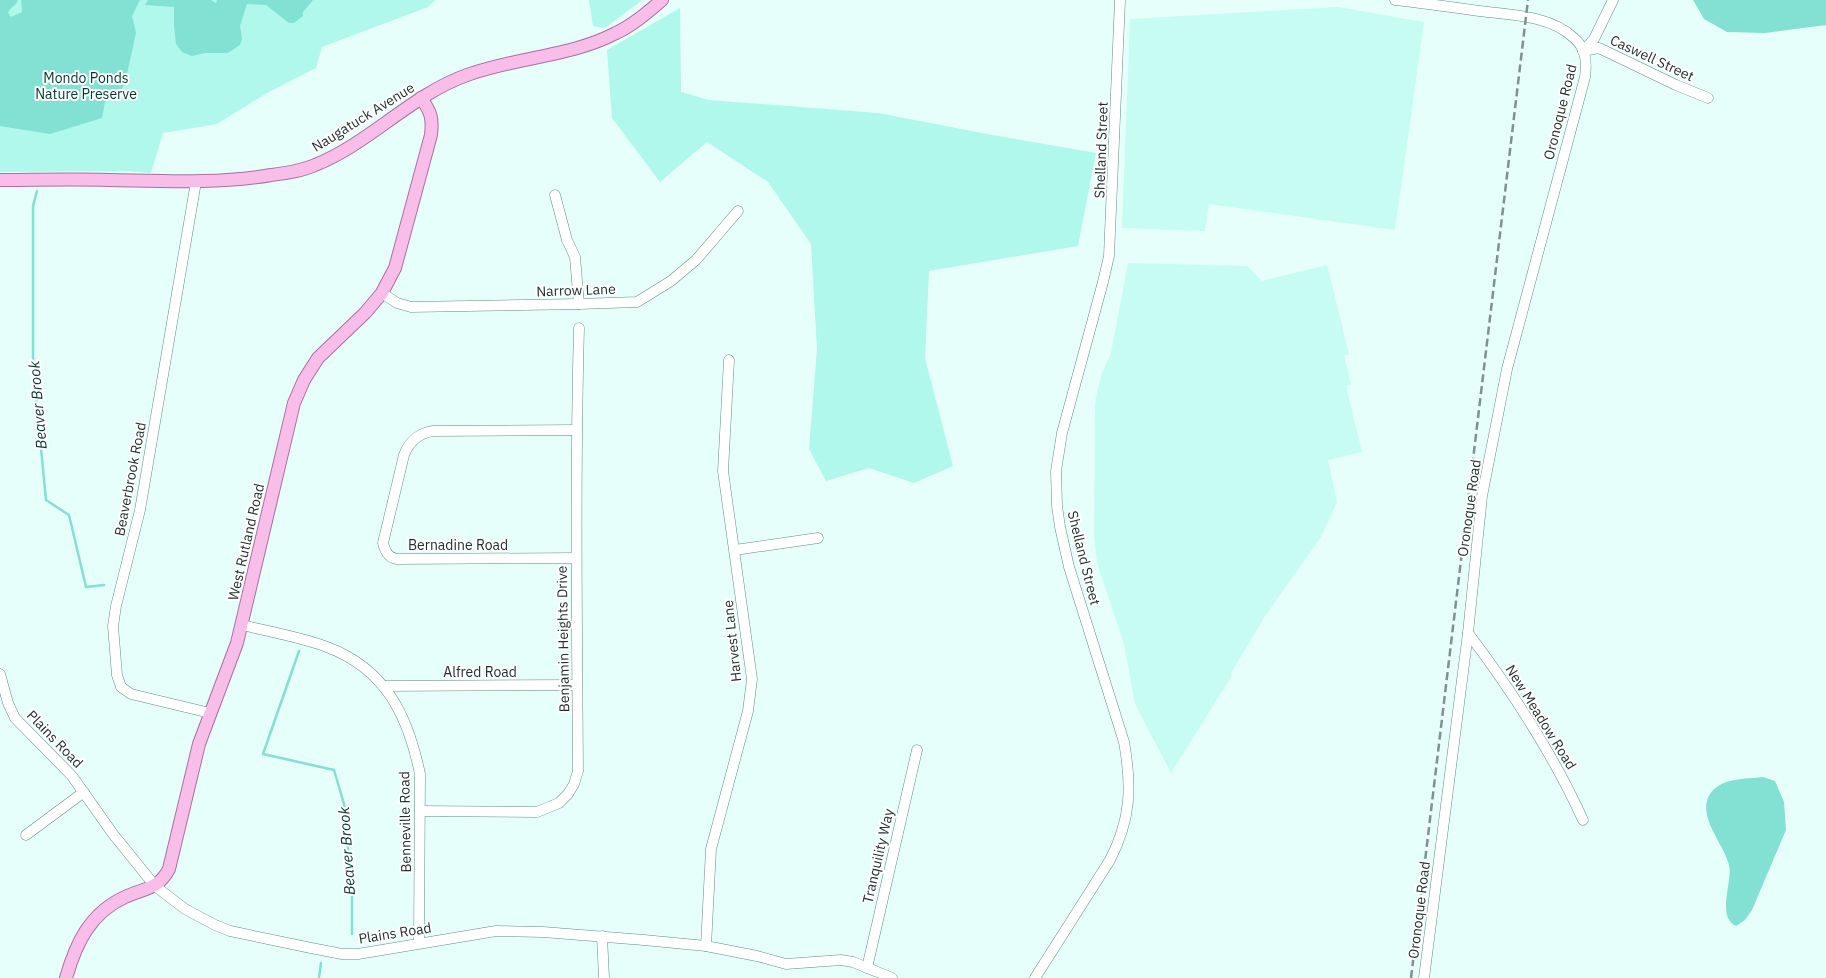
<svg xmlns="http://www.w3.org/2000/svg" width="1826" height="978" viewBox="0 0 1826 978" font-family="'IBM Plex Sans',sans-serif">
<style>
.built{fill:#c7fcf2}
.green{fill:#aff8eb}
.water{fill:#82e1d2}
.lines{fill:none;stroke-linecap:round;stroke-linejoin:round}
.stream{stroke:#82e1d2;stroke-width:2.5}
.minor-casing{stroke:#648b84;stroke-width:11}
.major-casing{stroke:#aa6f9e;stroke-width:14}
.minor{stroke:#fff;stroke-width:10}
.major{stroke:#f9bde9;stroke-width:12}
.rail{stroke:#7e928e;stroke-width:2.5;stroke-dasharray:8 4;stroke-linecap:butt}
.labels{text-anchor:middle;stroke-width:4;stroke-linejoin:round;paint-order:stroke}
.street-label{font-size:14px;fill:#20302d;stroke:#fff}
.park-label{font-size:14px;fill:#05342f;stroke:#fff}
.water-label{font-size:15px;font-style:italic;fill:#073630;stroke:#fff}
</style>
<rect width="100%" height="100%" fill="#e6fffa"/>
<g class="built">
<polygon points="1338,7 1424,22 1395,230 1209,204 1205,231 1122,228 1130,19"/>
<polygon points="1128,263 1247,266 1262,281 1327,265 1349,354 1344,355 1351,385 1346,386 1362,452 1328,460 1337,502 1321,537 1265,616 1231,673 1231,677 1171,773 1135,704 1124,644 1097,563 1094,535 1095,405 1097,392 1102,373 1111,353"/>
</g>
<g class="green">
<polygon points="0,0 435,0 428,7 322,47 316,68 267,93 217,124 163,133 151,173 127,171 0,172"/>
<polygon points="589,0 642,0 605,28 593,26"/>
<polygon points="680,8 681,92 709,100 878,113 987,134 1096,153 1078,246 929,271 925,358 953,466 914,483 869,468 826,481 809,449 817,349 811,244 768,182 707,142 660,182 612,118 607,50"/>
</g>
<g class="water">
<path d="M0 0H18C16 6 10 7 8 13L11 17 22 12 21 0H140L132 16 136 33 125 83 118 96 105 102 102 118 50 134 0 126Z"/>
<polygon points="148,0 211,0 216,3 217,0 313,0 303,12 303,16 294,23 289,23 266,5 247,4 240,26 242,39 240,45 228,53 205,53 192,56 182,52 176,44 174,26 174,7 145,5"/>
<polygon points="1693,0 1826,0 1826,25 1765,33 1727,32 1704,19"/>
<path d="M1763 777 1775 781 1784 802 1786 830 1752 910 1745 920 1736 926C1716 917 1733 881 1729 865 1724 844 1696 816 1710 794 1720 778 1746 779 1763 777Z"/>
</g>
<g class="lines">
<g class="stream">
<polyline points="37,191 33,206 33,366 46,500 69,515 86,587 104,585"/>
<polyline points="299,651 263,754 334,770 344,804 352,894 352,934"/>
<polyline points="319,978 321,963"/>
</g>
<defs>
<g id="minor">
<path d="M1395 0C1423 3 1451 7 1479 11 1510 15 1550 15 1574 38 1586 48 1587 62 1585 77L1507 369 1482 496 1468 633 1424 978"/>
<polyline points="1583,51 1599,48 1676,85 1708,98"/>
<polyline points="1583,51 1594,39 1613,0"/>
<polyline points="196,182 140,510 116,606 113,626 117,675 121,687 131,694 210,713"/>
<polyline points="555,195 567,240 575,257 579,304"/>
<polyline points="382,293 397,303 411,307 579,304 637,302 671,281 696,260 738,211"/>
<polyline points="735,550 818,538"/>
<path d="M576 558 397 559C388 558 385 551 383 543L404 455C409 442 419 433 433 431L576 430"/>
<path d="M242 625C270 632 300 637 327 647 386 669 408 716 420 774L419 943"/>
<path d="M1468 633C1512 691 1553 754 1583 820"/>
<polyline points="0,674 8,703 15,718 72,776 113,834 155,886 185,909 215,925 230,931 311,948 342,954 358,954 496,931 543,932 644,940 706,946 757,956 786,964 841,960 853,962 892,978"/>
<polyline points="383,686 577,685"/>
<path d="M420 811 537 812 559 803 568 794 574 784 578 771C577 623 575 475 579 328"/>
<polyline points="26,835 84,792"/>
<polyline points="602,936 604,978"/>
<polyline points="706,946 711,849 748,711 752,679 723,471 729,360"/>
<polyline points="867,968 917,750"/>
<path d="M1035 978 1110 860C1131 819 1132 787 1124 742L1069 567 1060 527 1057 506 1056 471 1062 433 1103 282 1109 256 1120 0"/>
</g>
<g id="major">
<path d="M0 180C36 180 73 179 109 180 164 181 217 184 271 175 286 173 302 171 315 165 370 143 411 95 467 75 516 57 570 57 616 33 633 25 648 12 662 0"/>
<path d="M66 978C76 943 90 913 125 897 144 888 158 890 169 869L199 744 237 643 294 403 304 380 318 358 365 313 382 293 385 287 395 268 431 135C433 118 431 112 421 98"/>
</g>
</defs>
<use href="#minor" class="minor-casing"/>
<use href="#major" class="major-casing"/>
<use href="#minor" class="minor"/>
<use href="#major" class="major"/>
<polyline class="rail" points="1411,978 1528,0"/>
</g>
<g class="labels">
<g class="street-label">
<text transform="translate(1652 58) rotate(25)" y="5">Caswell Street</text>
<text transform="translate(1560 112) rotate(-76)" y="5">Oronoque Road</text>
<text transform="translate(363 117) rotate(-32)" y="5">Naugatuck Avenue</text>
<text transform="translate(1101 150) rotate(-88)" y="5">Shelland Street</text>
<text transform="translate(576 290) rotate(-2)" y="5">Narrow Lane</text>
<text transform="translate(130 479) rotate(-79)" y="5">Beaverbrook Road</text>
<text transform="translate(1469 508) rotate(-82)" y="5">Oronoque Road</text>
<text transform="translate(246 542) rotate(-77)" y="5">West Rutland Road</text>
<text x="458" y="550">Bernadine Road</text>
<text transform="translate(1084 558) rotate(76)" y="5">Shelland Street</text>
<text transform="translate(563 639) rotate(-91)" y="5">Benjamin Heights Drive</text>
<text transform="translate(732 641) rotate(-96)" y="5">Harvest Lane</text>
<text x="480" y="677">Alfred Road</text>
<text transform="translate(1541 717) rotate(58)" y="5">New Meadow Road</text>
<text transform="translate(55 739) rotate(46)" y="5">Plains Road</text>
<text transform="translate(405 822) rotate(-91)" y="5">Benneville Road</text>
<text transform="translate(878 856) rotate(-77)" y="5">Tranquility Way</text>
<text transform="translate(1419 910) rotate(-83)" y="5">Oronoque Road</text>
<text transform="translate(395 933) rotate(-9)" y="5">Plains Road</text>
</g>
<g class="park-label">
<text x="86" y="83">Mondo Ponds<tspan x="86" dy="16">Nature Preserve</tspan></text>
</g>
<g class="water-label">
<text transform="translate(38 405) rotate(-95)" y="5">Beaver Brook</text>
<text transform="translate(347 851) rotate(-94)" y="5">Beaver Brook</text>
</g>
</g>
</svg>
